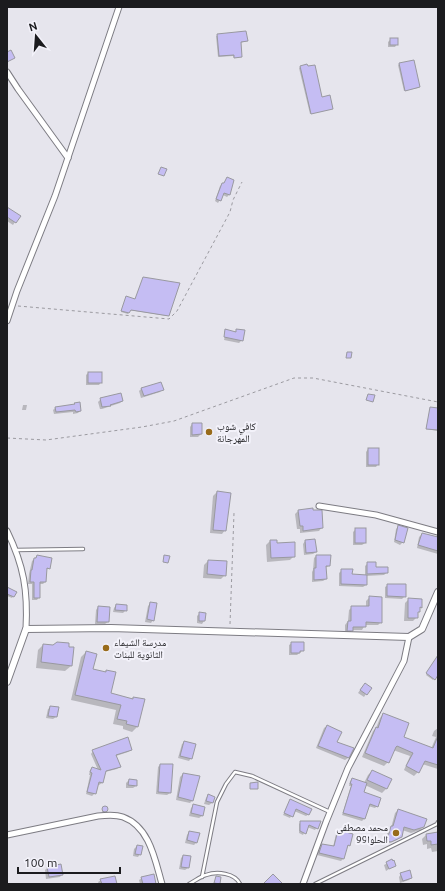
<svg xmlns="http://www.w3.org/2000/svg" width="445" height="891" viewBox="0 0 445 891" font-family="Ubuntu,'Noto Naskh Arabic',sans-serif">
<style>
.shadow{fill:#0003}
.building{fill:#c5bdf3;stroke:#9999a0}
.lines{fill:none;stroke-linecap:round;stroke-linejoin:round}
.service-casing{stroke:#7d7c83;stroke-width:4.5}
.minor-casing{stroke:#7d7c83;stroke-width:7}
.tertiary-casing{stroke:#7d7c83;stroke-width:8}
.path{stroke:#9b9aa0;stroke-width:1;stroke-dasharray:3 3;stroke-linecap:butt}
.service{stroke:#fff;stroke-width:2.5}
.minor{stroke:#fff;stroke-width:5}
.tertiary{stroke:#fff;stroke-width:6}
.poi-dot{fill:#986b1a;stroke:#f3f2fa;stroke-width:1.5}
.labels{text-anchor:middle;stroke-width:4;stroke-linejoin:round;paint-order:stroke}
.poi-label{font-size:10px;fill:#1b1b1e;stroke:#f3f2fa;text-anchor:start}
</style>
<rect width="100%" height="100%" fill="#e6e5ed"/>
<g class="shadow">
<polygon points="218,35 247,41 240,43 241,56 234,58 233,56 218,57 216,36"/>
<polygon points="391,39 397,44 395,47 388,47 388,42"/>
<polygon points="399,64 419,87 418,88 404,91 398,65"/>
<polygon points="300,67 321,98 331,109 310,114 299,68"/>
<polygon points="227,178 233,180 229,195 227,197 223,195 218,203 215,201 220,186 223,184"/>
<polygon points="11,215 15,222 13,225 7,221"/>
<polygon points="143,278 168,315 167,316 129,310 128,314 121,312 126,298 135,300"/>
<polygon points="237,330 242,340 239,343 224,340 226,332 224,332 225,331 235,332"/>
<polygon points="88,373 101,382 99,385 86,385 86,375"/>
<polygon points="142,388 162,389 160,392 141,398 139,391"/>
<polygon points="101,399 122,401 120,403 102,409 100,409 98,402"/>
<polygon points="75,404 80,411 78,413 73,414 73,412 54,414 53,410 56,407 73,405"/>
<polygon points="23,405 27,405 26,410 22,410"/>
<polygon points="430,408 438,409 438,431 426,429"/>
<polygon points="192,424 201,434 198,437 190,437 190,427"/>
<polygon points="368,449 378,464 376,467 366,467 366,452"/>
<polygon points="217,492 225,530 222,534 210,533 213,496"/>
<polygon points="298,511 322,527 319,531 300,533 300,529 297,529 295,514"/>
<polygon points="399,526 403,542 400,545 394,542 396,529"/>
<polygon points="356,529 365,543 362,545 353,545 353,532"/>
<polygon points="422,534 435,538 438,536 438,554 417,548 419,537"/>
<polygon points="270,541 276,544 294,556 290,560 267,562 266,545"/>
<polygon points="305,541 316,552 313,554 304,555 303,544"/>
<polygon points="37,556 49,568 46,570 45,582 43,584 39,584 39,597 37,600 32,600 32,584 28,584 29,574 32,561"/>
<polygon points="316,556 329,566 325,568 326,579 323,581 312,582 312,572 313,570 314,558"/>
<polygon points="208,561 225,575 221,579 203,578 204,565"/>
<polygon points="368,563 387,572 384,575 366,576 366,585 363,587 339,586 339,573 342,570 351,575 365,576 365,566"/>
<polygon points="388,585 405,596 402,599 385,598 385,587"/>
<polygon points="7,588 16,592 12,598 7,596"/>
<polygon points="370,597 381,622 378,625 365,625 362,630 352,630 349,634 345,634 345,625 348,621 349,610 352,607 366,607 366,601"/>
<polygon points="409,599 421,607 417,613 417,617 413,621 404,621 405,603"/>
<polygon points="151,603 153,620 151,623 145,622 148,606"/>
<polygon points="116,605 126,610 123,613 113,612 114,608"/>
<polygon points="98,607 108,622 105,624 95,624 96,610"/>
<polygon points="200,613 205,613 204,621 202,624 197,623 197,616"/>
<polygon points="292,643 303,650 297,655 289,655 289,645"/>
<polygon points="43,645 71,666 65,671 36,668 38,650"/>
<polygon points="86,652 92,670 104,673 106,671 109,694 132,699 134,698 144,700 137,727 132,732 123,729 123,726 113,724 116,710 71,700 81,657"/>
<polygon points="438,656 438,673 433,680 426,675"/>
<polygon points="362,687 366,694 364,697 358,693"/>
<polygon points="51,707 56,717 53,719 46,718 48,709"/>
<polygon points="383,714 403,737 431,749 436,737 432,736 434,731 438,728 438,769 422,764 418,772 414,776 404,770 410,756 393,750 388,762 384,766 362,757 373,731 376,728 380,718"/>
<polygon points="327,726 336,742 348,758 345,760 316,748 324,728"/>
<polygon points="185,742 191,758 189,761 178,758 182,744"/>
<polygon points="131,750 128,752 116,756 119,767 117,769 105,772 102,783 99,785 97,784 95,793 92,796 86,794 90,775 89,775 90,770 93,768 98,770 91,754 93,751"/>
<polygon points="160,765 170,793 167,795 156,794 158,767"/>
<polygon points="372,771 391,780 386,789 382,793 365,785 363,793 377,806 375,808 368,806 364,819 362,821 342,815 351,786 349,786 350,781 353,779 364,783 368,775"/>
<polygon points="183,774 192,801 190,803 176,800 180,777"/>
<polygon points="129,780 136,786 133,788 126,788 126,783"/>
<polygon points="208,795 214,797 212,803 209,805 204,804 206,798"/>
<polygon points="289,803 309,814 306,816 294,811 290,818 283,815"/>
<polygon points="194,805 202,816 199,818 189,816 191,808"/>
<polygon points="103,807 108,807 106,812 102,812"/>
<polygon points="398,810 423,827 420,830 411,833 402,830 401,837 397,840 387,844 385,844 388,830 391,828 395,813"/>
<polygon points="301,822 320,822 315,830 307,827 303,835 299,833 299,824"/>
<polygon points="189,832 197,842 194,845 185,843 187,835"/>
<polygon points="338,832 349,845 346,848 343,859 341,861 317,855 320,848 322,845 333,847 336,834"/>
<polygon points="438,833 438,851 432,852 431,848 427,849 427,844 423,845 422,839 426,835"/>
<polygon points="137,846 140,854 138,857 133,856 134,849"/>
<polygon points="183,856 190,857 188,868 185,870 179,869 181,858"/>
<polygon points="392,861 395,865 386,871 384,865"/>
<polygon points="47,868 62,874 60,877 46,879 45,870"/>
<polygon points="401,874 411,877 409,880 400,883 399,877"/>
<polygon points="142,878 156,884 140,884 139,880"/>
<polygon points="101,880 116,884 99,884 98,882"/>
</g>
<g class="building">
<polygon points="246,31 248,41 241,42 242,57 234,58 234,55 219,56 217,34"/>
<rect x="390" y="38" width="8" height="7"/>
<polygon points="11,50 15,58 7,62 7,52"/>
<polygon points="414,60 420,87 405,91 399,63"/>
<polygon points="307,64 308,66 315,65 322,97 330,95 333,109 311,114 300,66"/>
<polygon points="161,167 167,169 164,176 158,174"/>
<polygon points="227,177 234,180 230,195 224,193 221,201 216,199 222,183 224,183"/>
<polygon points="7,207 21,216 16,223 7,217"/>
<polygon points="143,277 180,283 169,316 131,310 129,313 121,311 126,296 135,299"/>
<polygon points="225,329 236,332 236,329 245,330 243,341 224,337"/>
<polygon points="347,352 352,352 351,358 346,358"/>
<rect x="88" y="372" width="14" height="11"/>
<polygon points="161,382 164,390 144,396 141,388"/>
<polygon points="121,393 123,401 110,405 111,406 102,407 100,398"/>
<polygon points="368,394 375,395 373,402 366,400"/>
<polygon points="80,402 81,411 76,412 75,410 56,412 55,407 75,404 74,403"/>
<polygon points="430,407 438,408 438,430 426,429"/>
<polygon points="192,423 202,423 202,434 192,435"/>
<rect x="368" y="448" width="11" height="17"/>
<polygon points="217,491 231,493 226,531 213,530"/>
<polygon points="313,508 313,510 322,510 323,528 303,531 303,526 300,526 298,510"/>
<polygon points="398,525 408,528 404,543 395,540"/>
<rect x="355" y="528" width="11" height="15"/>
<polygon points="422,533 438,537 438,551 418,545"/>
<polygon points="315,539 317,552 306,553 305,540"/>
<polygon points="270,540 277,540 277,543 295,542 295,557 271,558"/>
<polygon points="37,555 52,558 50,569 47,568 46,582 40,582 40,598 34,598 34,582 30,582 31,570 32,570 34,558 36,558"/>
<polygon points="164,555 170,556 168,563 163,562"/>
<polygon points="316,555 331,555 330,566 326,566 327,579 314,580 314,568 316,568"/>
<polygon points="208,560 227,561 226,576 207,574"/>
<polygon points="367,562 376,562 376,567 388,567 388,573 367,574"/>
<polygon points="341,569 353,569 352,574 367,575 367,585 341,584"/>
<polygon points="387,584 406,584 406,597 387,596"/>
<polygon points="7,587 17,592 14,597 7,594"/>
<polygon points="369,596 382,597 382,623 366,622 366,627 353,627 353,631 347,631 348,621 351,621 351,606 369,606"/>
<polygon points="408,598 422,599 422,608 420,607 420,612 418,612 418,618 408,618"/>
<polygon points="150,602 157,603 154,621 147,619"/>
<polygon points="116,604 127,605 127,611 115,610"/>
<polygon points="98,606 110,607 109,622 97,622"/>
<polygon points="199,612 206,613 205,621 199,621"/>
<polygon points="57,642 69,643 69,647 74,647 72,666 41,662 43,644 53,645"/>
<polygon points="291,642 304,642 304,651 300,651 300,653 291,653"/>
<polygon points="86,651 97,654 93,669 106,672 106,670 116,672 111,693 133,699 133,697 145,699 138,727 126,724 127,721 117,719 121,705 75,695"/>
<polygon points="438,655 438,675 435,680 426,673"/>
<polygon points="365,683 372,688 367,695 360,690"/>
<polygon points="50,706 59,707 57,717 48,716"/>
<polygon points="383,713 409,723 404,737 433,748 438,736 438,765 425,761 419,773 406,766 413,753 397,746 396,747 389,763 365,753 376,727 378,728"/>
<polygon points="327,725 342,732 337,742 354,748 349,758 318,746"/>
<polygon points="128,737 132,750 116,755 121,767 106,771 103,783 99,782 96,794 87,792 92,773 90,772 92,767 101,770 92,750"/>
<polygon points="184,741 196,744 192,759 180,756"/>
<polygon points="160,764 173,764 171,793 158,792"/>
<polygon points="372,770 392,779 387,789 367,780"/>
<polygon points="183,773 200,776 193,801 178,797"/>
<polygon points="352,778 367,783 364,792 381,798 378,807 370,804 365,819 343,813 352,784 350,784"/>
<polygon points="129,779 137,780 137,786 128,785"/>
<polygon points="258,782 258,789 250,789 250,783"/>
<polygon points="208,794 215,797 213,803 206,801"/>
<polygon points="290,799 312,809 309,815 296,809 293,817 284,813"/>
<polygon points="193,804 205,807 203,816 191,813"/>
<circle cx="105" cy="809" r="3"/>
<polygon points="398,809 427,819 424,827 414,830 404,827 402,837 391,842 387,841 391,826 393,826"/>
<polygon points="300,821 321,821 318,829 309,825 306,834 300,831"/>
<polygon points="338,830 353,834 350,846 348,845 344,859 319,853 322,844 334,846"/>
<polygon points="189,831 200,833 197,843 187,840"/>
<polygon points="438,832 438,844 431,845 431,841 427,841 426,834"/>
<polygon points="137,845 143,846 141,855 135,854"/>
<polygon points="183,855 191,856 189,868 181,867"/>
<polygon points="392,859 393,861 394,860 396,866 389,869 386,862"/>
<polygon points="61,864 63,875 49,877 47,867"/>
<polygon points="410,870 412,878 403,881 400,873"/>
<polygon points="154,874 156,884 143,884 141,877"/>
<polygon points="273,874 283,884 263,884"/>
<polygon points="115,876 117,884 102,884 100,879"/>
<polygon points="216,876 221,877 220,884 214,883"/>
</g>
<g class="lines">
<defs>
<g id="service">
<polyline points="16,550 83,549"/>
<polyline points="202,877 217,802 226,784 235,772 252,776 330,812"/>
<path d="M189 884C195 881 201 876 206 875 217 871 235 873 240 884"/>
<polyline points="315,884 437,824 438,822"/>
</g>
<g id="minor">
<polyline points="7,72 18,89 68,158"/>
<polyline points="7,321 17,291 55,196 119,7"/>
<polyline points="319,506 376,515 438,532"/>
<path d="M7 531C24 566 28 591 26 629"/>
<path d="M7 835 98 816C106 815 115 814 123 817 150 827 155 860 162 884"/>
<polyline points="303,884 326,822 348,768 404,661 409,637"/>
</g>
<polyline id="tertiary" points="7,682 26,629 111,628 409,637 422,629 438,592"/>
</defs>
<use href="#service" class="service-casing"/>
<use href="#minor" class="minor-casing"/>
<use href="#tertiary" class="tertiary-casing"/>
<g class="path">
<polyline points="18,306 169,319 177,311 230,212 233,200 242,182"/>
<polyline points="7,438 46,440 142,427 174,421 294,378 313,378 438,402"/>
<polyline points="230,624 234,513"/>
</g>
<use href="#service" class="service"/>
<use href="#minor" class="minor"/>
<use href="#tertiary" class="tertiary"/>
</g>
<g class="poi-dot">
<circle cx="209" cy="432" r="4"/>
<circle cx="106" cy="648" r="4"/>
<circle cx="396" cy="833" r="4"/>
</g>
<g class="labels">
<g class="poi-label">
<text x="217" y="430">كافي شوب<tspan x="217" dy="12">المهرجانة</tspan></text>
<text x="114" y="646">مدرسة الشيماء<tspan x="114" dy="12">الثانوية للبنات</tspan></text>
<text x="388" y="831" text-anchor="end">محمد مصطفى<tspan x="388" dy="12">الحلوا99</tspan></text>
</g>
</g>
<rect width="445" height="891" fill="none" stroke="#1b1b1e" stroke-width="16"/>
<g transform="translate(36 36) rotate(343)" stroke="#f3f2fa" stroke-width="3" paint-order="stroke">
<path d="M0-3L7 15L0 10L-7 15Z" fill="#1b1b1e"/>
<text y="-6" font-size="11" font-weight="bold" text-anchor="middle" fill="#1b1b1e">N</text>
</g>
<path d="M18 867v6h102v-6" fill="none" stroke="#1b1b1e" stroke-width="2"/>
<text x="24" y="867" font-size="12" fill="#1b1b1e" stroke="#f3f2fa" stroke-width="3" paint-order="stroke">100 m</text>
</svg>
